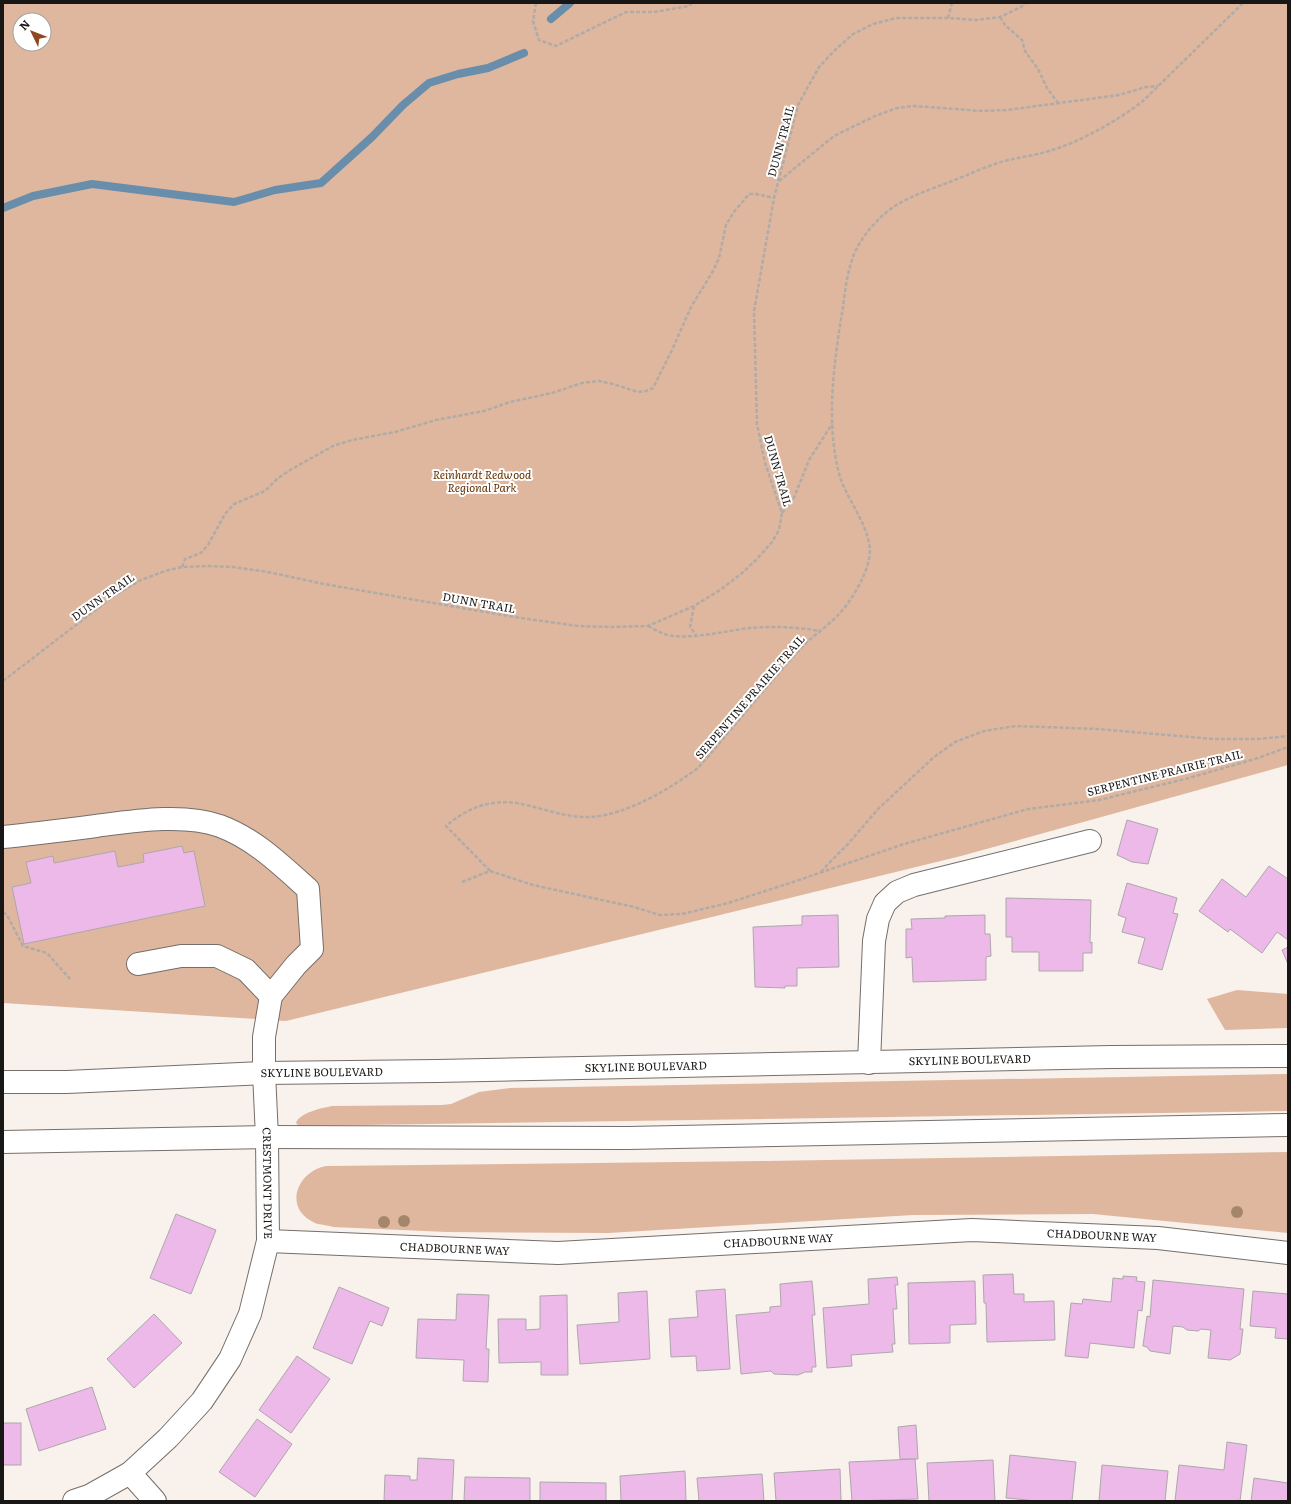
<svg xmlns="http://www.w3.org/2000/svg" width="1291" height="1504" viewBox="0 0 1291 1504" font-family="Literata,serif">
<style>
.green{fill:#dfb79e;fill-rule:evenodd}
.lines{fill:none;stroke-linecap:round;stroke-linejoin:round}
.stream{stroke:#688eac;stroke-width:8}
.building{fill:#ecb9e8;stroke:#ada7ac}
.minor-casing{stroke:#756e6a;stroke-width:24}
.major-casing{stroke:#756e6a;stroke-width:24}
.path{stroke:#b1aba7;stroke-width:2.5;stroke-dasharray:4 2;stroke-linecap:butt}
.minor{stroke:#fff;stroke-width:22}
.major{stroke:#fff;stroke-width:22}
.tree{fill:#a6866a}
.labels{text-anchor:middle;stroke-width:4;stroke-linejoin:round;paint-order:stroke}
.street-label{font-size:11px;fill:#191715;stroke:#fff}
.park-label{font-size:11px;font-style:italic;fill:#632f00;stroke:#fff}
</style>
<rect width="100%" height="100%" fill="#f8f1ec"/>
<g class="green">
<path d="M3 3H1288V765L961 856 286 1021 3 1003ZM20 20H44V44H20Z"/>
<polygon points="1237,990 1288,994 1288,1028 1225,1030 1207,999"/>
<path d="M1288 1074V1111L299 1126 296 1123C299 1113 322 1108 332 1106L442 1105 451 1104 479 1092 510 1088Z"/>
<path d="M1288 1152V1233L1093 1214 913 1215 608 1233 447 1232 333 1227C328 1225 320 1225 315 1223 283 1209 296 1172 326 1166L768 1161Z"/>
</g>
<g class="lines">
<g class="stream">
<polyline points="551,19 570,3"/>
<polyline points="3,208 33,196 92,184 234,202 275,190 321,183 372,137 403,105 429,83 458,74 488,68 524,53"/>
</g>
</g>
<g class="building">
<polygon points="1127,820 1158,829 1148,864 1132,862 1117,855"/>
<polygon points="182,846 184,853 194,851 205,906 24,944 12,887 31,883 26,862 53,856 54,863 115,851 118,867 144,862 143,854"/>
<polygon points="1269,866 1288,879 1288,940 1277,932 1262,953 1230,929 1228,932 1199,911 1222,879 1246,897"/>
<polygon points="1127,883 1177,898 1173,913 1178,914 1162,970 1138,963 1145,938 1122,932 1126,918 1118,915"/>
<polygon points="1006,898 1091,900 1090,943 1092,942 1092,953 1083,953 1083,971 1039,971 1039,952 1012,952 1012,937 1006,937"/>
<polygon points="838,915 839,967 797,968 797,986 785,986 785,988 755,987 753,927 802,925 802,916"/>
<polygon points="985,915 985,934 990,934 991,956 986,957 986,980 913,982 912,957 906,958 906,929 912,929 911,919 945,918 945,916"/>
<polygon points="1288,947 1288,964 1282,950"/>
<polygon points="176,1214 216,1230 191,1294 150,1278"/>
<polygon points="1013,1274 1014,1294 1024,1294 1024,1302 1054,1301 1055,1340 987,1342 986,1303 984,1303 983,1275"/>
<polygon points="1123,1276 1137,1277 1136,1281 1145,1282 1142,1311 1138,1310 1134,1348 1090,1343 1088,1358 1065,1356 1071,1303 1082,1304 1083,1299 1111,1302 1113,1278 1123,1279"/>
<polygon points="897,1277 898,1285 895,1285 897,1309 893,1309 895,1344 892,1344 893,1352 851,1355 852,1366 827,1368 823,1308 869,1304 868,1279"/>
<polygon points="1153,1280 1244,1289 1240,1329 1243,1329 1240,1354 1230,1360 1208,1358 1211,1330 1201,1329 1198,1331 1187,1330 1183,1327 1173,1326 1170,1354 1150,1351 1147,1347 1143,1346 1147,1316 1150,1317"/>
<polygon points="812,1281 815,1315 812,1315 816,1367 812,1367 812,1372 805,1372 798,1375 774,1374 771,1371 741,1374 736,1315 770,1312 770,1307 781,1306 780,1284"/>
<polygon points="975,1281 976,1324 950,1325 950,1343 909,1344 908,1283"/>
<polygon points="339,1287 389,1308 382,1326 370,1321 352,1364 313,1348"/>
<polygon points="725,1289 730,1369 697,1371 696,1356 671,1357 669,1319 698,1317 696,1291"/>
<polygon points="647,1291 650,1359 580,1364 577,1325 619,1322 618,1293"/>
<polygon points="1253,1291 1288,1294 1288,1339 1275,1338 1276,1328 1250,1326"/>
<polygon points="457,1294 489,1295 486,1349 489,1349 488,1382 463,1381 464,1360 416,1358 418,1319 456,1320"/>
<polygon points="567,1295 568,1375 541,1375 541,1362 499,1363 498,1319 526,1319 526,1330 540,1329 540,1296"/>
<polygon points="154,1314 182,1343 134,1388 107,1359"/>
<polygon points="297,1356 330,1379 291,1433 259,1410"/>
<polygon points="92,1387 106,1429 39,1451 26,1409"/>
<polygon points="257,1419 292,1444 255,1497 219,1472"/>
<rect x="3" y="1423" width="18" height="42"/>
<polygon points="916,1425 918,1459 900,1459 898,1427"/>
<polygon points="1227,1442 1247,1445 1240,1501 1175,1501 1179,1465 1224,1470"/>
<polygon points="1010,1455 1076,1462 1072,1501 1037,1501 1006,1498"/>
<polygon points="418,1458 454,1460 452,1501 384,1501 385,1475 410,1476 410,1480 417,1480"/>
<polygon points="915,1459 918,1499 852,1501 849,1462"/>
<polygon points="993,1460 995,1501 929,1501 927,1463"/>
<polygon points="1102,1465 1168,1471 1165,1501 1099,1501"/>
<polygon points="840,1469 841,1501 776,1501 774,1473"/>
<polygon points="685,1471 686,1501 621,1501 620,1476"/>
<polygon points="762,1474 764,1501 699,1501 697,1478"/>
<polygon points="465,1477 530,1478 530,1501 464,1501"/>
<polygon points="1254,1478 1288,1483 1288,1501 1251,1501"/>
<polygon points="540,1482 606,1483 606,1501 540,1501"/>
</g>
<g class="lines">
<defs>
<g id="minor">
<path id="s1" d="M3 837C34 834 65 830 96 826 134 821 184 813 220 826 255 839 281 865 308 889L312 949 296 965 271 996 264 1037V1073L267 1137 268 1241 250 1314 230 1359 202 1401 168 1438 130 1473 89 1496 74 1501"/>
<polyline points="138,964 181,956 217,956 246,970 271,996"/>
<polyline points="869,1063 874,941 878,919 885,903 897,892 914,885 1090,841"/>
<path id="s2" d="M268 1241 558 1253 972 1230 1158 1238 1288 1253"/>
<polyline points="130,1473 155,1501"/>
</g>
<g id="major">
<path id="s3" d="M3 1082H67L264 1073 437 1071 1111 1057 1288 1056"/>
<polyline points="3,1142 267,1137 628,1138 1288,1125"/>
</g>
</defs>
<use href="#minor" class="minor-casing"/>
<use href="#major" class="major-casing"/>
<g class="path">
<polyline points="536,3 533,21 539,40 556,46 626,12 654,12 689,6 692,3"/>
<polyline points="1000,17 1005,25 1022,40 1025,51 1038,69 1047,88 1058,103"/>
<polyline points="948,18 952,3"/>
<polyline points="779,181 834,136 875,116 897,108 912,106 957,109 979,111 1007,110 1119,95 1146,87 1158,86"/>
<polyline points="782,513 793,500 809,460 832,424"/>
<polyline points="182,567 185,559 201,553 208,545 225,514 234,504 265,491 277,479 290,470 333,446 352,440 395,432 436,420 484,411 510,402 552,393 582,383 599,381 613,384 638,392 646,391 653,388 672,350 691,307 713,271 719,258 726,225 733,213 749,194 756,194 774,198"/>
<polyline points="694,606 690,627 696,635"/>
<path d="M648 626C653 629 659 632 664 634 687 641 725 631 749 628 773 626 797 627 820 631"/>
<polyline points="3,681 115,595 141,580 165,571 182,567 207,566 233,567 268,572 324,584 514,617 578,626 609,627 648,626 694,606 720,590 741,574 757,559 772,542 779,530 782,513 765,463 757,424 754,311 774,198 798,105 819,67 835,50 853,34 873,24 896,18 948,18 976,20 1000,17 1021,7 1026,3"/>
<path d="M490 871 446 826C468 807 493 798 522 804 545 809 566 818 591 817 628 814 668 790 698 768 732 729 765 688 800 649 812 636 827 627 838 615 851 602 866 576 869 559 875 533 848 502 840 477 825 424 834 361 843 307 845 291 847 273 853 257 858 243 868 230 879 219 898 199 927 191 952 181 970 174 989 165 1008 160 1022 157 1036 155 1049 151 1078 143 1119 120 1143 101L1243 3"/>
<polyline points="821,872 828,864 848,844 878,809 934,757 955,742 984,731 1016,726 1098,729 1214,739 1258,739 1288,736"/>
<polyline points="462,882 490,871 533,885 634,907 660,915 682,914 728,903 790,883 904,844 1028,809 1099,800 1189,778 1258,758 1288,747"/>
<polyline points="3,912 7,915 23,946 47,953 70,979"/>
</g>
<use href="#minor" class="minor"/>
<use href="#major" class="major"/>
</g>
<g class="tree">
<circle cx="1237" cy="1212" r="6"/>
<circle cx="404" cy="1221" r="6"/>
<circle cx="384" cy="1222" r="6"/>
</g>
<g class="labels">
<g class="street-label">
<text transform="translate(781 141) rotate(-75)" y="4">DUNN TRAIL</text>
<text transform="translate(778 471) rotate(74)" y="4">DUNN TRAIL</text>
<text transform="translate(103 597) rotate(-35)" y="4">DUNN TRAIL</text>
<text transform="translate(479 603) rotate(10)" y="4">DUNN TRAIL</text>
<text transform="translate(750 697) rotate(-49)" y="4">SERPENTINE PRAIRIE TRAIL</text>
<text transform="translate(1165 773) rotate(-14)" y="4">SERPENTINE PRAIRIE TRAIL</text>
<text dy="4" stroke="none"><textPath href="#s3" startOffset="967">SKYLINE BOULEVARD</textPath></text>
<text dy="4" stroke="none"><textPath href="#s3" startOffset="643">SKYLINE BOULEVARD</textPath></text>
<text dy="4" stroke="none"><textPath href="#s3" startOffset="319">SKYLINE BOULEVARD</textPath></text>
<text dy="4" stroke="none"><textPath href="#s1" startOffset="638">CRESTMONT DRIVE</textPath></text>
<text dy="4" stroke="none"><textPath href="#s2" startOffset="835">CHADBOURNE WAY</textPath></text>
<text dy="4" stroke="none"><textPath href="#s2" startOffset="511">CHADBOURNE WAY</textPath></text>
<text dy="4" stroke="none"><textPath href="#s2" startOffset="187">CHADBOURNE WAY</textPath></text>
</g>
<g class="park-label">
<text x="482" y="479">Reinhardt Redwood<tspan x="482" dy="13">Regional Park</tspan></text>
</g>
</g>
<rect width="1291" height="1504" fill="none" stroke="#191715" stroke-width="8"/>
<g transform="translate(32 32) rotate(313)"><circle r="19" fill="#ffffff" stroke="#a3a2a1"/>
<path d="M0-3L7 15L0 10L-7 15Z" fill="#8e4820"/>
<text y="-6" font-size="11" font-weight="bold" text-anchor="middle" fill="#191715">N</text>
</g>
</svg>
